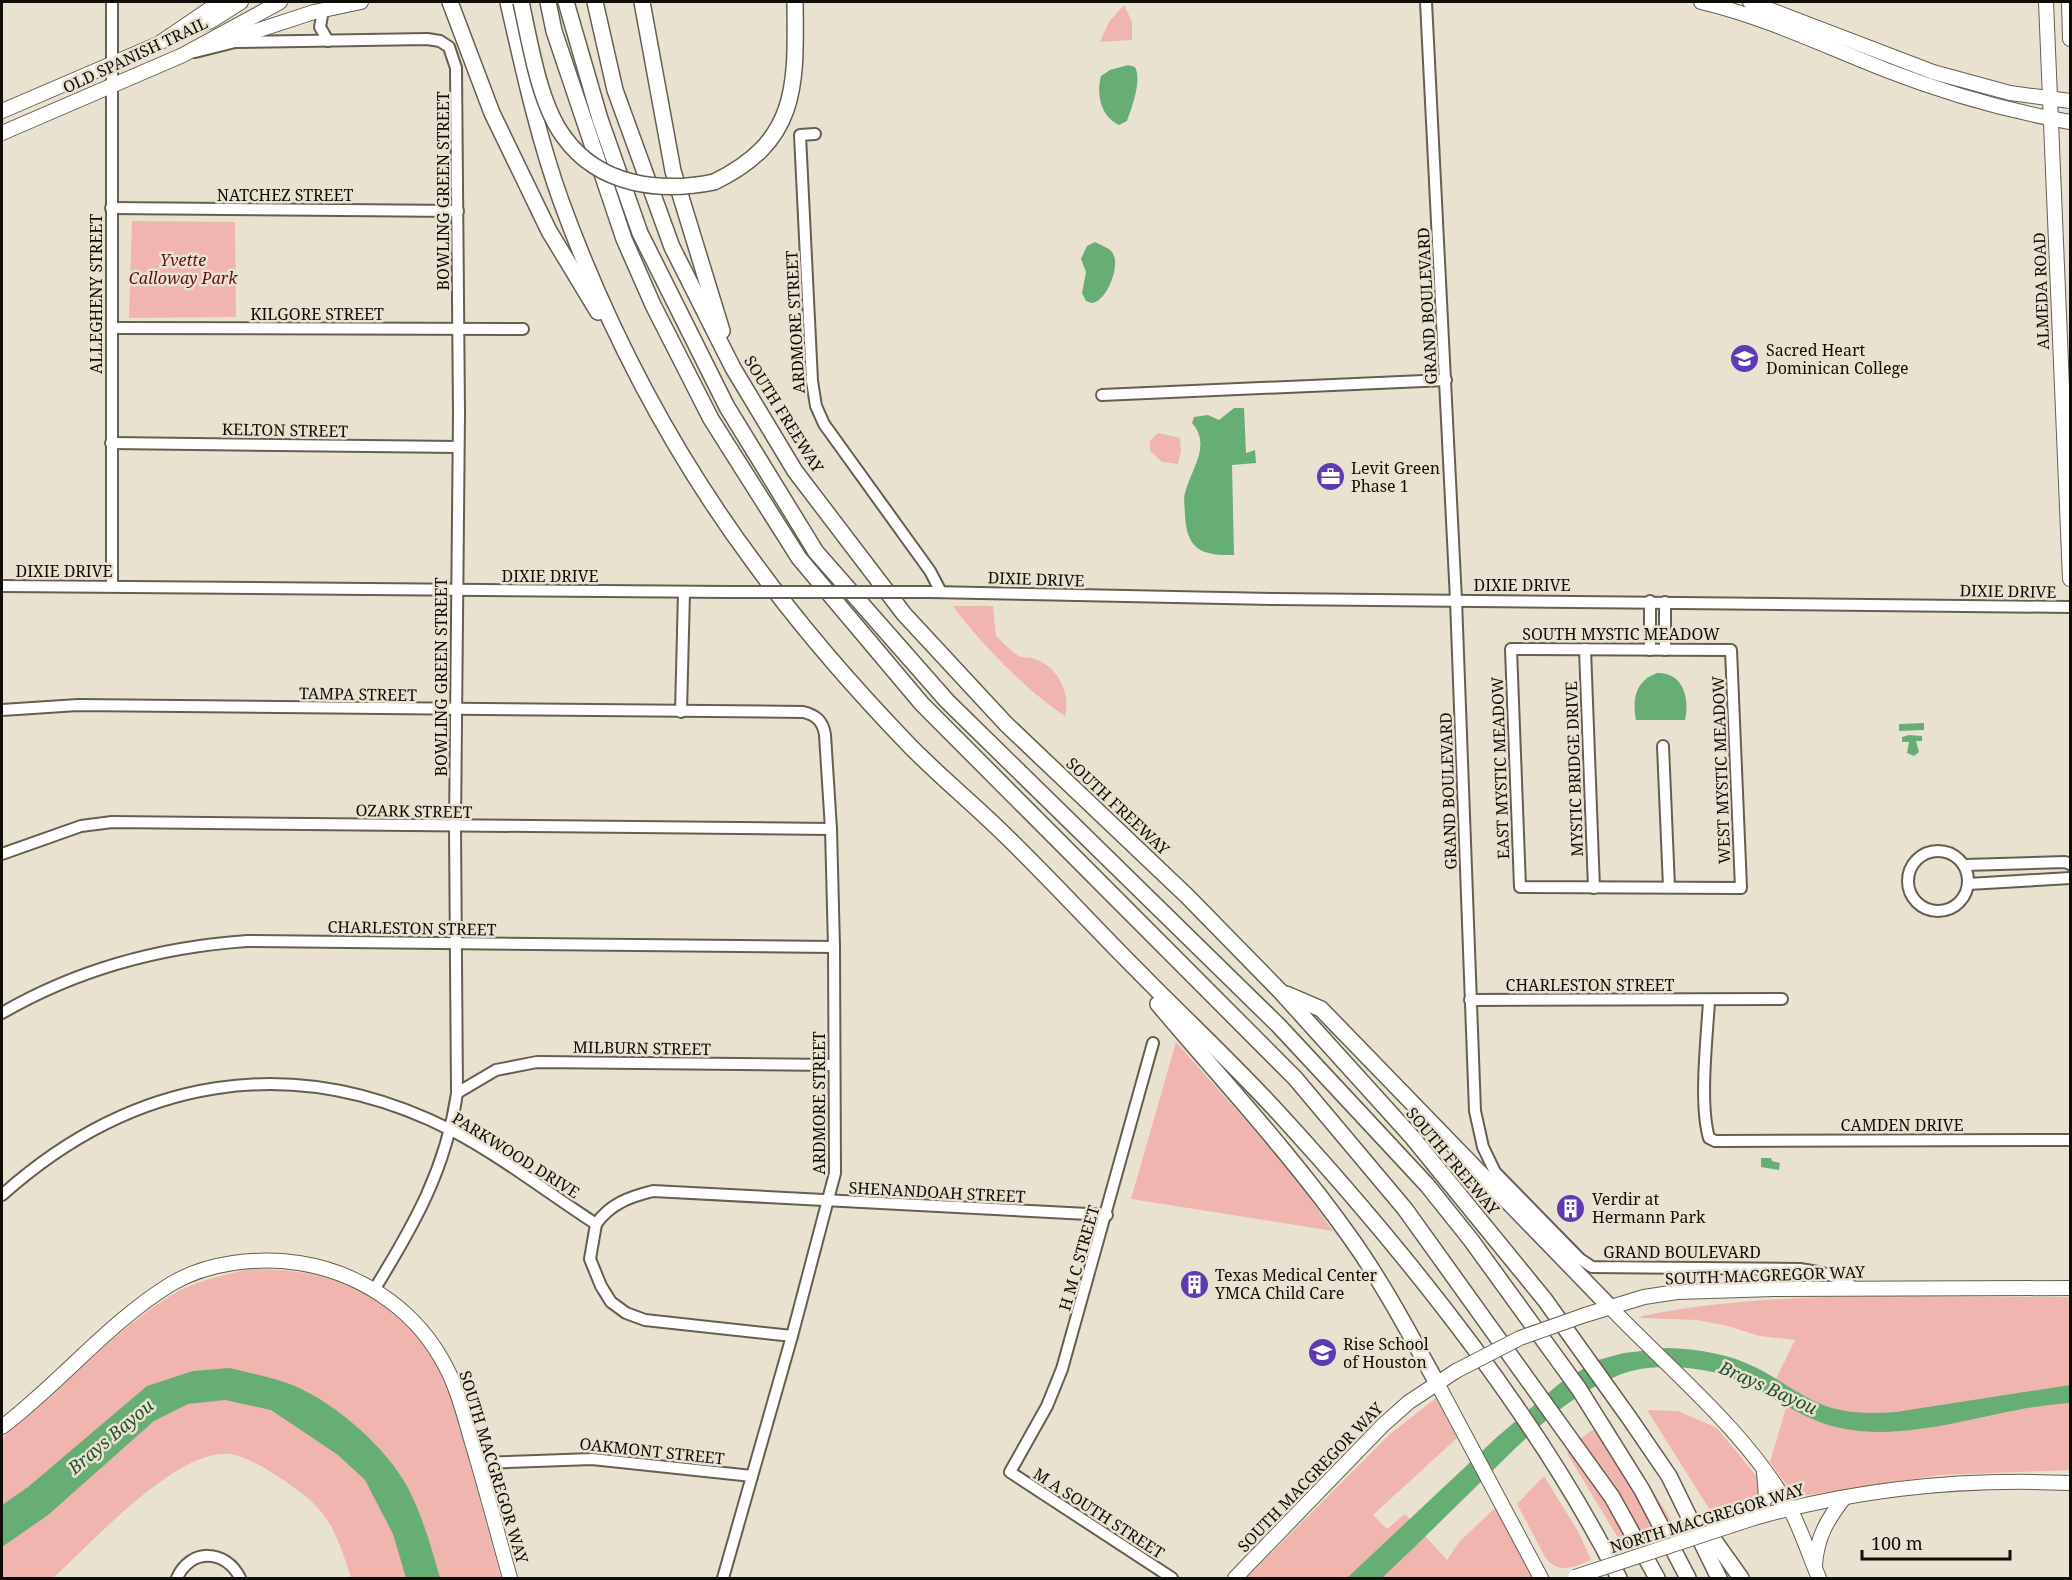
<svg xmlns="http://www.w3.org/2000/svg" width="2072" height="1580" viewBox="0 0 2072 1580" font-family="'Noto Serif',serif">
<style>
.green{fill:#f1b5af}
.water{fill:#67ae75}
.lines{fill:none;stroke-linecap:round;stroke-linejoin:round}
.minor-casing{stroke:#655f50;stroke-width:14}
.major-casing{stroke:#655f50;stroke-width:16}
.highway-casing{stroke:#655f50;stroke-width:18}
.minor{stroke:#fff;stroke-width:10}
.major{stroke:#fff;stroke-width:14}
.highway{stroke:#fff;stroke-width:15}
.minor-bridge-casing{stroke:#655f50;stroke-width:14;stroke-linecap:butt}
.major-bridge-casing{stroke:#655f50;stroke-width:16;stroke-linecap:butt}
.highway-bridge-casing{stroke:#655f50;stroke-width:18;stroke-linecap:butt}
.minor-bridge{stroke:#fff;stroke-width:10}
.major-bridge{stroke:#fff;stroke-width:14}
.highway-bridge{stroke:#fff;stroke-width:15}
.labels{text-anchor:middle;stroke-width:5;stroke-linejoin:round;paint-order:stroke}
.street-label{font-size:16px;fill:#0f0d07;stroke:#eae2d1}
.park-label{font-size:16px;font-style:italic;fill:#5f0f12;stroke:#eae2d1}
.poi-label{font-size:16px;fill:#0f0d07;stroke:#eae2d1;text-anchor:start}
.water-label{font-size:18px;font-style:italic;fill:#1f512b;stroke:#eae2d1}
</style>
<rect width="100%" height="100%" fill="#eae2d1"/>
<g class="green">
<polygon points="1124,5 1132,22 1132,40 1100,42 1109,22"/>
<polygon points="132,221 235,222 236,317 129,318"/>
<polygon points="1158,433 1180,438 1181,451 1178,464 1162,462 1150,451 1150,441"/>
<path d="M953 606H993L996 636C1003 642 1012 653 1021 657 1026 658 1031 657 1035 659 1058 667 1071 693 1065 716 1029 693 977 640 953 606Z"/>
<polygon points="1176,1042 1288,1168 1333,1231 1131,1199"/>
<path d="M248 1269C346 1267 414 1304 452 1397L501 1578H351C334 1525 328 1509 280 1478 267 1469 250 1459 235 1455 183 1441 91 1544 54 1577L2 1578V1438C60 1394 108 1335 170 1296 194 1281 222 1276 248 1269Z"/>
<path d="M2070 1297V1470L1940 1475 1795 1497 1770 1462 1788 1401 1771 1389 1795 1340 1759 1336 1728 1326 1697 1320 1640 1318 1642 1316C1781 1288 1929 1298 2070 1297Z"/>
<polygon points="1436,1398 1457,1438 1373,1515 1387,1529 1405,1514 1447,1560 1459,1542 1495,1508 1533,1578 1246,1578 1389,1435"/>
<polygon points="1647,1410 1678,1411 1717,1428 1759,1479 1759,1496 1752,1507 1715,1518"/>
<polygon points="1609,1419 1677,1530 1624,1548 1567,1453 1581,1438"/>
<path d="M1544 1476 1579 1533 1591 1560C1574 1567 1558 1575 1545 1557L1517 1504Z"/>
</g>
<g class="water">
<path d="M1128 65 1135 67C1142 81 1132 107 1127 121L1119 125C1101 117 1096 94 1101 76L1110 70Z"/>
<path d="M1095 242C1100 245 1112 248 1114 256 1119 268 1107 301 1092 303L1086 301 1082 293 1086 272 1081 259 1087 246Z"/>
<path d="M1234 408H1244L1246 453 1255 450 1256 463 1232 465 1234 555C1201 556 1187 549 1185 516 1185 508 1183 499 1185 493 1191 469 1212 446 1192 423L1194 417 1208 415 1219 420Z"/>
<path d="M1657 673C1683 672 1690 698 1685 720H1636C1632 700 1635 681 1657 673Z"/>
<polygon points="1924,723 1924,730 1899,731 1899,724"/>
<polygon points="1909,735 1922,736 1922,741 1916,741 1919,752 1914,756 1907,753 1909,742 1902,742 1902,737"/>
<polygon points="1761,1158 1771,1158 1772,1161 1780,1163 1779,1170 1761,1167"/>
<path d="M1667 1348C1698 1349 1730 1354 1757 1368 1775 1377 1792 1390 1810 1399 1837 1414 1866 1414 1896 1412L2070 1385V1403C1996 1407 1920 1442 1845 1429 1796 1421 1761 1383 1713 1372 1683 1366 1647 1364 1619 1375 1564 1397 1524 1440 1483 1480 1449 1513 1416 1546 1382 1578H1347L1497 1437 1560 1383 1598 1360 1624 1353Z"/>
<path d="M230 1368C253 1374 276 1378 297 1387 337 1405 387 1448 408 1488 423 1517 431 1547 440 1578H406L393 1534 365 1480 338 1455 271 1410 225 1400 188 1404 154 1421 48 1515 2 1547V1505L28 1487 147 1386 193 1371Z"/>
</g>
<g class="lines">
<defs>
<g id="minor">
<polyline points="112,2 112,586"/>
<path d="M1426 2 1456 600 1475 1111 1483 1147 1495 1172 1580 1259 1592 1267 1800 1269C1821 1272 1838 1275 1856 1289"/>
<polyline points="323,10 320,27 328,41"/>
<path d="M195 52 235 42 427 39 440 41 449 47 456 68 459 413 455 827 457 1093C446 1169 414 1225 374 1290"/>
<polyline points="815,134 800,135 812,381 816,406 824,424 930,571 941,592"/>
<polyline points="111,208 458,211"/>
<polyline points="112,328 523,329"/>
<polyline points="1102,395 1446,380"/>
<polyline points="111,443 458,447"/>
<polyline points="2,586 728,592"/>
<polyline points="930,592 1275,599 2070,607"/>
<polyline points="1650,601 1650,650"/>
<polygon points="1511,649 1731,650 1741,888 1520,887"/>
<polyline points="1585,649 1594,888"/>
<polyline points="1665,650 1665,602"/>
<path d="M2 710 78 705 803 712C816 715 823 721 825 735L831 829 834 947 835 1173 792 1336 723 1578"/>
<polyline points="681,712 684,592"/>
<polyline points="1663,746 1669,887"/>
<circle cx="1938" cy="881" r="30"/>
<polyline points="2,854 81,826 112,822 831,829"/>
<polyline points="1964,865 2065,862 2070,864"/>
<polyline points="1968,884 2070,878"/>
<polyline points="1470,1000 1782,999"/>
<path d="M1709 1001C1707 1037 1699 1104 1709 1138L1715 1141 2070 1140"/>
<path d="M2 1013C78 969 160 947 247 941L834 947"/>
<polyline points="1153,1043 1062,1369 1047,1406 1010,1472 1172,1578"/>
<polyline points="457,1093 496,1070 537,1062 834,1065"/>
<path d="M2 1195C133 1078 291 1049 451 1130 501 1156 548 1193 596 1224L590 1259 601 1286 611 1302 626 1313 645 1320 792 1336"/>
<path d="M596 1224C610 1204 629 1197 653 1191L1107 1215"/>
<polyline points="479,1463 592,1459 752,1476"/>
<path d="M177 1578C190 1548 226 1549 240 1578"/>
</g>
<g id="major">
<path d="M1701 2C1765 17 1825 46 1886 70 1945 93 2008 111 2070 122"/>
<polyline points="1750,2 1933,72 2010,93 2070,101"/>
<polyline points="2046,2 2070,579"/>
<polyline points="2069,2 2070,39"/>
<polyline points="189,29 211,21 241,2"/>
<polyline points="219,43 314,12 361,2"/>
<polyline points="2,111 158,44 220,2"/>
<polyline points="2,133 183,55 280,2"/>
<path d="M1610 1307C1671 1371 1744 1429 1789 1507 1801 1529 1809 1555 1819 1578"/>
<polyline points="1585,1315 1644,1297 1677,1292 1774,1289 2070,1288"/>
<polyline points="1437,1383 1541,1578"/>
<path d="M2 1427C60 1383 109 1322 171 1284 208 1262 257 1257 299 1263 357 1272 411 1306 441 1358 456 1383 463 1411 471 1439 485 1485 497 1532 510 1578"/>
<path d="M1754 1518C1857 1489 1964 1478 2070 1483"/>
<polyline points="1754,1518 1766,1497 1764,1472"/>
<path d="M1815 1565C1817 1537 1827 1520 1844 1498"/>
<polyline points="1235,1578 1383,1425 1409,1402 1456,1371"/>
</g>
<g id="highway">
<polyline points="450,2 492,113 549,231 598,312"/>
<path d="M508 2C523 68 538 137 561 201 608 330 673 454 755 564 801 627 854 688 908 744 940 777 976 806 1008 838 1053 882 1095 928 1139 972 1187 1021 1238 1068 1284 1119 1407 1254 1537 1415 1619 1578"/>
<polyline points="548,2 554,31 624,239 653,305 711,419 799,558 922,704 1295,1078 1405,1209 1612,1497 1657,1578"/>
<polyline points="566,2 600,119 640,233 727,407 816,552 947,701 1279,1026 1427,1185 1471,1240 1579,1389 1642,1490 1688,1578"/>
<polyline points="595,2 615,90 672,247 733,368 795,471 904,614 1006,724 1187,896 1280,991 1412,1137 1545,1300 1630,1419 1669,1476 1719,1578"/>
<polyline points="642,2 673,171 722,331"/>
<path d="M714 182C799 141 796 85 795 2"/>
<polyline points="1286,994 1321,1009 1610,1307"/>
<path d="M1158 1004C1223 1081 1292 1155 1350 1237 1383 1283 1409 1333 1437 1383"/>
<polyline points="1701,1522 1741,1578"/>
</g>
</defs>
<use href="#minor" class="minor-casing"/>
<use href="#major" class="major-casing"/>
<use href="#highway" class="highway-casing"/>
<use href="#minor" class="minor"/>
<use href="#major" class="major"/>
<use href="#highway" class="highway"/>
<defs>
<polyline id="minor-bridge" points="728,592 930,592"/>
<g id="major-bridge">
<polyline points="1456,1371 1520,1338 1585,1315"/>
<polyline points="1575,1577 1754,1518"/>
</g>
<path id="highway-bridge" d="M521 2C530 42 539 104 564 137 599 186 661 193 714 182"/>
</defs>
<use href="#minor-bridge" class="minor-bridge-casing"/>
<use href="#major-bridge" class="major-bridge-casing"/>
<use href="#highway-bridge" class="highway-bridge-casing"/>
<use href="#minor-bridge" class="minor-bridge"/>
<use href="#major-bridge" class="major-bridge"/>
<use href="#highway-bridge" class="highway-bridge"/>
</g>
<defs>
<symbol id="university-disc" viewBox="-11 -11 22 22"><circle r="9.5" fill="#5f3bb3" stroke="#eae2d1"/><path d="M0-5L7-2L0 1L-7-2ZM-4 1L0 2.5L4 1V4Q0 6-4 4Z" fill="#fff"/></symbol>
<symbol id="office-disc" viewBox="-11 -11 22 22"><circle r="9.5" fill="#5f3bb3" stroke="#eae2d1"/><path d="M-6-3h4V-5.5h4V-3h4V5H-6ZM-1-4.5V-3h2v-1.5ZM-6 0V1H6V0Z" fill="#fff"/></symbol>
<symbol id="building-disc" viewBox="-11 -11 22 22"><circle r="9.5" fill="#5f3bb3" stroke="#eae2d1"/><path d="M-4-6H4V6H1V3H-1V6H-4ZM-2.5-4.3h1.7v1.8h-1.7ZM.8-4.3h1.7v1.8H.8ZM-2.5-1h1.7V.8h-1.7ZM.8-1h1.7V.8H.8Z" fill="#fff"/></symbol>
<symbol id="school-disc" viewBox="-11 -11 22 22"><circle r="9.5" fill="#5f3bb3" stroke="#eae2d1"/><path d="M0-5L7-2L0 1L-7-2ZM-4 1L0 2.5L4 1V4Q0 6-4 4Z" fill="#fff"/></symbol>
</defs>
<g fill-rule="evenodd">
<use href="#university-disc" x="1728" y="342" width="33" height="33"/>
<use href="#office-disc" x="1314" y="460" width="33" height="33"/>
<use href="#building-disc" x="1554" y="1192" width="33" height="33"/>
<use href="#building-disc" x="1178" y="1268" width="33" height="33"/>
<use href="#school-disc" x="1306" y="1336" width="33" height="33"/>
</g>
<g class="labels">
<g class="street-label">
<text transform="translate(135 55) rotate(-25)" y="6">OLD SPANISH TRAIL</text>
<text transform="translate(443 191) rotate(-90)" y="6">BOWLING GREEN STREET</text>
<text x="285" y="201">NATCHEZ STREET</text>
<text transform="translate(2041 291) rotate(-92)" y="6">ALMEDA ROAD</text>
<text transform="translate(96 294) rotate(-90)" y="6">ALLEGHENY STREET</text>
<text transform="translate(1427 306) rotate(-93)" y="6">GRAND BOULEVARD</text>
<text x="317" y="320">KILGORE STREET</text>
<text transform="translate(795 322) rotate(-93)" y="6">ARDMORE STREET</text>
<text transform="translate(784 414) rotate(58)" y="6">SOUTH FREEWAY</text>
<text transform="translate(285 430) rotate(1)" y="6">KELTON STREET</text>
<text x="64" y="577">DIXIE DRIVE</text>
<text x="550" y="582">DIXIE DRIVE</text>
<text transform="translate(1036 579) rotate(2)" y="6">DIXIE DRIVE</text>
<text x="1522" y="591">DIXIE DRIVE</text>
<text transform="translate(2008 591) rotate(1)" y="6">DIXIE DRIVE</text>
<text x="1621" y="640">SOUTH MYSTIC MEADOW</text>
<text transform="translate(441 677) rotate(-90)" y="6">BOWLING GREEN STREET</text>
<text transform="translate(358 694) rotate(1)" y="6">TAMPA STREET</text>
<text transform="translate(1500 768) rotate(-92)" y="6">EAST MYSTIC MEADOW</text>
<text transform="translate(1574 769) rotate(-92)" y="6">MYSTIC BRIDGE DRIVE</text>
<text transform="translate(1721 770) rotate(-92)" y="6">WEST MYSTIC MEADOW</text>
<text transform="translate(1448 791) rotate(-92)" y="6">GRAND BOULEVARD</text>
<text transform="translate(1118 806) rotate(43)" y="6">SOUTH FREEWAY</text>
<text transform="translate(414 811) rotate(1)" y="6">OZARK STREET</text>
<text transform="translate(412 928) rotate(1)" y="6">CHARLESTON STREET</text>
<text x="1590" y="991">CHARLESTON STREET</text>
<text transform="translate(642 1048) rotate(1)" y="6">MILBURN STREET</text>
<text transform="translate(819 1103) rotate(-90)" y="6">ARDMORE STREET</text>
<text x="1902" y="1131">CAMDEN DRIVE</text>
<text transform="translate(516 1155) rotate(32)" y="6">PARKWOOD DRIVE</text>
<text transform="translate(1453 1161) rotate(50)" y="6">SOUTH FREEWAY</text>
<text transform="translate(937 1192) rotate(3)" y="6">SHENANDOAH STREET</text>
<text x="1682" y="1258">GRAND BOULEVARD</text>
<text transform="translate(1079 1258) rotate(-74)" y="6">H M C STREET</text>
<text transform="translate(1765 1275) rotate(-2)" y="6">SOUTH MACGREGOR WAY</text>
<text transform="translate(652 1451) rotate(6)" y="6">OAKMONT STREET</text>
<text transform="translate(494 1467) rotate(73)" y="6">SOUTH MACGREGOR WAY</text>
<text transform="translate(1310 1477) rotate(-46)" y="6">SOUTH MACGREGOR WAY</text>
<text transform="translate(1099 1513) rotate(33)" y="6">M A SOUTH STREET</text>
<text transform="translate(1707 1518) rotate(-17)" y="6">NORTH MACGREGOR WAY</text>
</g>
<g class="park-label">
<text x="183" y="266">Yvette<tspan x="183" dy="18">Calloway Park</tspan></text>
</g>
<g class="poi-label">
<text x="1766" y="356">Sacred Heart<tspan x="1766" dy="18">Dominican College</tspan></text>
<text x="1351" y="474">Levit Green<tspan x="1351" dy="18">Phase 1</tspan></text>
<text x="1592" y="1205">Verdir at<tspan x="1592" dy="18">Hermann Park</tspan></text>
<text x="1215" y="1281">Texas Medical Center<tspan x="1215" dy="18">YMCA Child Care</tspan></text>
<text x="1343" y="1350">Rise School<tspan x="1343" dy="18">of Houston</tspan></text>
</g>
<g class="water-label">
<text transform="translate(1768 1388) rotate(24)" y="6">Brays Bayou</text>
<text transform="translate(111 1437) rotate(-40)" y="6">Brays Bayou</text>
</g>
</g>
<rect width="2072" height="1580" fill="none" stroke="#0f0d07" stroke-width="6"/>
<path d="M1862 1550v9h148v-9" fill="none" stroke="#0f0d07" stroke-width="3"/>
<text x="1871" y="1550" font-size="18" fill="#0f0d07" stroke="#eae2d1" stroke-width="4.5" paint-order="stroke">100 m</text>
</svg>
